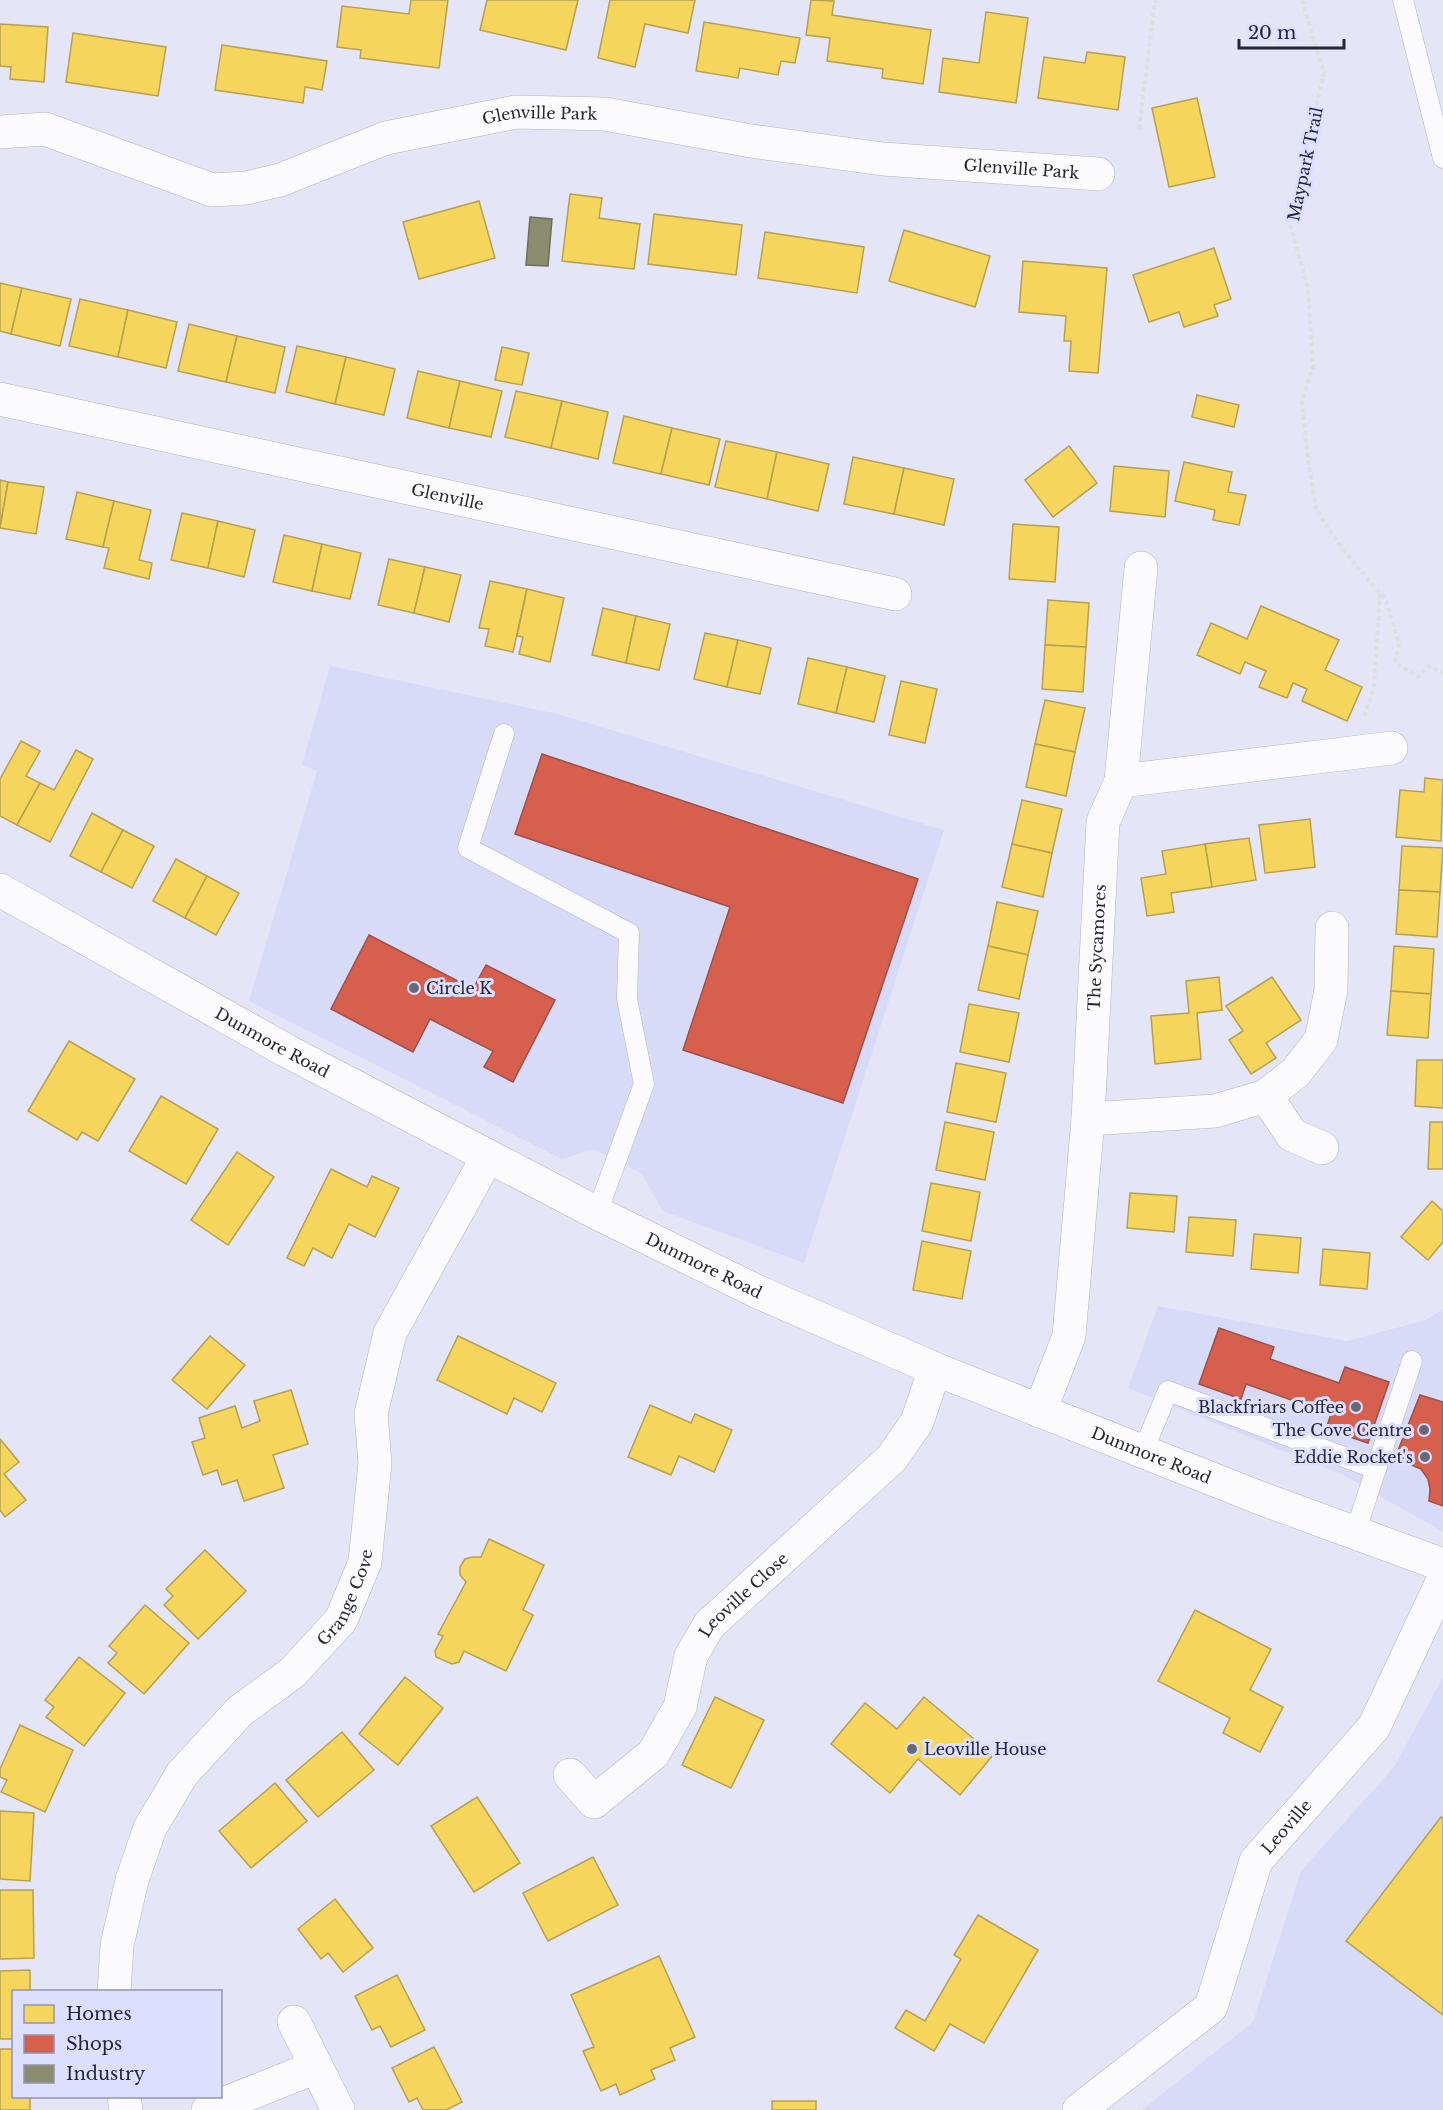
<svg xmlns="http://www.w3.org/2000/svg" width="1443" height="2110" viewBox="0 0 1443 2110" font-family="'Libre Baskerville',serif">
<style>
.built{fill:#d8dbf8}
.homes{fill:#f6d55c;stroke:#b7a050;stroke-width:1.5}
.shops{fill:#d6604d;stroke:#a14f46;stroke-width:1.5}
.industry{fill:#8c8c6e;stroke:#6d6d5d;stroke-width:1.5}
.lines{fill:none;stroke-linecap:round;stroke-linejoin:round}
.service-casing{stroke:#b1b2c1;stroke-width:21}
.minor-casing{stroke:#b1b2c1;stroke-width:34}
.secondary-casing{stroke:#b1b2c1;stroke-width:34}
.path{stroke:#dedee3;stroke-width:4;stroke-dasharray:4.5 3;stroke-linecap:butt}
.service{stroke:#fbfbfe;stroke-width:20}
.minor{stroke:#fbfbfe;stroke-width:33}
.secondary{stroke:#fbfbfe;stroke-width:33}
.poi-dot{fill:#686978;stroke:#dcdfff;stroke-width:2}
.labels{text-anchor:middle;stroke-width:6;stroke-linejoin:round;paint-order:stroke}
.street-label{font-size:16px;fill:#252634;stroke:#dcdfff}
.poi-label{font-size:16px;fill:#252634;stroke:#dcdfff;text-anchor:end}
</style>
<rect width="100%" height="100%" fill="#e4e5f7"/>
<g class="built">
<polygon points="330,666 558,714 944,830 804,1263 663,1211 641,1173 594,1149 562,1159 249,1001 317,771 302,765"/>
<polygon points="1158,1306 1347,1341 1426,1320 1443,1309 1443,1532 1343,1475 1128,1388"/>
<polygon points="1443,1677 1443,2110 1142,2110 1253,2022 1301,1871 1394,1767"/>
</g>
<g class="homes">
<polygon points="411,0 448,0 439,68 360,58 361,50 337,47 342,6 409,14"/>
<polygon points="487,0 578,0 566,50 480,30"/>
<polygon points="610,0 695,0 688,33 645,24 635,67 598,58"/>
<polygon points="811,0 834,1 832,15 931,30 923,84 882,78 883,69 827,61 830,38 806,35"/>
<polygon points="986,12 1028,18 1016,103 939,92 943,58 979,63"/>
<polygon points="704,22 800,38 795,63 781,61 778,75 740,68 738,78 696,71"/>
<polygon points="0,24 48,27 44,82 10,79 11,67 0,66"/>
<polygon points="73,33 166,47 158,96 66,82"/>
<polygon points="222,45 327,61 322,90 305,87 303,103 215,90"/>
<polygon points="1087,52 1125,57 1118,110 1038,98 1044,57 1085,63"/>
<polygon points="1197,98 1215,177 1169,187 1152,108"/>
<polygon points="570,194 602,198 599,218 640,224 634,269 562,261"/>
<polygon points="479,201 495,258 419,279 403,222"/>
<polygon points="654,214 742,225 736,275 648,264"/>
<polygon points="904,230 990,256 975,307 889,281"/>
<polygon points="765,232 864,247 857,293 758,278"/>
<polygon points="1214,248 1231,299 1214,305 1218,316 1184,327 1179,312 1149,322 1133,275"/>
<polygon points="1023,261 1107,268 1098,373 1069,371 1071,341 1064,341 1066,316 1019,312"/>
<polygon points="0,283 22,288 11,334 0,331"/>
<polygon points="22,288 71,299 60,346 11,334"/>
<polygon points="80,299 128,310 118,357 69,346"/>
<polygon points="128,310 177,322 166,368 118,357"/>
<polygon points="189,324 237,336 226,382 178,371"/>
<polygon points="237,336 285,347 275,393 226,382"/>
<polygon points="297,346 346,357 335,404 286,392"/>
<polygon points="502,347 529,353 522,385 495,380"/>
<polygon points="346,357 395,369 384,415 335,404"/>
<polygon points="418,371 460,381 449,428 407,418"/>
<polygon points="460,381 502,391 491,437 449,428"/>
<polygon points="516,391 562,401 551,448 505,437"/>
<polygon points="1197,395 1239,405 1234,427 1192,417"/>
<polygon points="562,401 608,412 598,459 551,448"/>
<polygon points="624,416 672,428 661,474 613,463"/>
<polygon points="672,428 720,439 709,485 661,474"/>
<polygon points="726,441 777,452 767,499 715,487"/>
<polygon points="1069,446 1097,483 1053,517 1025,480"/>
<polygon points="777,452 829,464 818,511 767,499"/>
<polygon points="853,457 904,468 894,514 844,504"/>
<polygon points="1184,462 1232,472 1228,492 1246,495 1239,525 1213,520 1215,510 1175,501"/>
<polygon points="1114,466 1169,471 1165,517 1110,511"/>
<polygon points="904,468 954,479 944,525 894,514"/>
<polygon points="0,480 8,482 0,528"/>
<polygon points="8,482 44,487 36,534 0,528"/>
<polygon points="77,492 114,501 103,547 66,539"/>
<polygon points="114,501 151,510 139,560 152,563 149,579 104,568 109,548 103,547"/>
<polygon points="182,513 218,521 208,568 171,560"/>
<polygon points="218,521 255,530 244,577 208,568"/>
<polygon points="1013,524 1059,527 1055,582 1009,579"/>
<polygon points="284,535 322,544 312,591 273,582"/>
<polygon points="322,544 361,553 350,599 312,591"/>
<polygon points="389,559 425,567 414,613 378,605"/>
<polygon points="425,567 461,575 449,622 414,613"/>
<polygon points="490,581 527,589 513,652 485,646 489,629 479,628"/>
<polygon points="527,589 564,598 550,662 519,654 523,637 517,636"/>
<polygon points="1048,600 1089,603 1086,647 1045,645"/>
<polygon points="1261,606 1339,640 1325,670 1362,687 1347,721 1302,701 1307,689 1293,683 1287,698 1259,687 1266,671 1245,662 1240,674 1197,655 1211,623 1247,639"/>
<polygon points="603,608 636,616 626,663 592,655"/>
<polygon points="636,616 670,624 659,670 626,663"/>
<polygon points="705,633 738,640 727,687 694,679"/>
<polygon points="738,640 771,648 760,694 727,687"/>
<polygon points="1045,645 1086,647 1083,692 1042,689"/>
<polygon points="808,658 847,667 836,713 798,704"/>
<polygon points="847,667 885,676 874,722 836,713"/>
<polygon points="901,681 937,689 925,743 889,735"/>
<polygon points="1045,700 1085,708 1075,752 1035,744"/>
<polygon points="21,741 40,751 26,776 40,783 17,825 0,816 0,779"/>
<polygon points="1035,744 1075,752 1066,796 1026,787"/>
<polygon points="76,750 93,759 50,842 17,825 40,783 54,790"/>
<polygon points="1425,778 1443,780 1441,841 1396,837 1400,790 1424,792"/>
<polygon points="1022,800 1062,809 1052,853 1012,844"/>
<polygon points="92,813 123,830 101,872 70,856"/>
<polygon points="1310,819 1315,867 1265,873 1259,825"/>
<polygon points="123,830 154,846 132,888 101,872"/>
<polygon points="1249,838 1256,880 1212,887 1205,844"/>
<polygon points="1012,844 1052,853 1043,897 1002,887"/>
<polygon points="1205,844 1212,887 1171,893 1174,912 1147,916 1141,878 1166,874 1162,851"/>
<polygon points="1402,846 1443,848 1440,892 1399,890"/>
<polygon points="176,859 207,876 185,918 153,901"/>
<polygon points="207,876 239,893 216,935 185,918"/>
<polygon points="1399,890 1440,892 1437,937 1396,934"/>
<polygon points="997,902 1038,911 1028,955 988,946"/>
<polygon points="988,946 1028,955 1019,999 978,990"/>
<polygon points="1394,946 1434,949 1431,994 1391,991"/>
<polygon points="1219,977 1222,1010 1197,1013 1201,1059 1155,1064 1151,1016 1189,1013 1186,981"/>
<polygon points="1272,977 1301,1020 1266,1043 1276,1058 1251,1074 1229,1040 1243,1031 1226,1006"/>
<polygon points="1391,991 1431,994 1428,1038 1387,1035"/>
<polygon points="969,1004 1019,1013 1009,1062 960,1052"/>
<polygon points="69,1041 135,1079 98,1141 82,1132 77,1140 28,1111"/>
<polygon points="1417,1060 1443,1060 1443,1108 1415,1106"/>
<polygon points="956,1063 1006,1073 996,1122 947,1112"/>
<polygon points="161,1096 218,1129 186,1184 129,1151"/>
<polygon points="945,1122 994,1132 985,1180 936,1170"/>
<polygon points="1430,1122 1443,1122 1443,1169 1428,1169"/>
<polygon points="237,1152 274,1177 228,1245 191,1220"/>
<polygon points="331,1169 367,1187 372,1176 399,1188 375,1237 349,1224 332,1258 313,1248 304,1266 287,1258"/>
<polygon points="931,1183 980,1192 971,1241 922,1231"/>
<polygon points="1130,1193 1177,1196 1174,1232 1127,1228"/>
<polygon points="1432,1201 1443,1211 1443,1242 1428,1260 1401,1237"/>
<polygon points="1189,1217 1236,1220 1233,1256 1186,1252"/>
<polygon points="1254,1234 1301,1238 1298,1273 1251,1269"/>
<polygon points="922,1241 971,1251 962,1299 913,1290"/>
<polygon points="1323,1249 1370,1253 1367,1289 1320,1285"/>
<polygon points="210,1336 245,1365 207,1409 172,1380"/>
<polygon points="458,1336 556,1383 542,1412 514,1398 507,1414 437,1380"/>
<polygon points="291,1390 308,1444 273,1455 284,1488 244,1501 237,1480 222,1485 217,1470 203,1475 192,1442 205,1438 199,1418 235,1406 242,1428 260,1421 254,1401"/>
<polygon points="650,1405 691,1423 695,1414 732,1430 714,1472 679,1456 671,1475 628,1457"/>
<polygon points="0,1439 19,1462 4,1474 26,1500 5,1517 0,1510"/>
<polygon points="489,1539 544,1565 523,1610 533,1615 506,1671 464,1651 459,1662 452,1664 436,1657 435,1651 443,1636 438,1634 466,1582 460,1575 460,1567 465,1559 472,1557 481,1557"/>
<polygon points="205,1550 246,1591 198,1639 164,1605 173,1596 166,1589"/>
<polygon points="145,1605 189,1643 144,1694 108,1663 117,1653 109,1646"/>
<polygon points="1195,1610 1271,1649 1250,1690 1283,1707 1260,1752 1223,1733 1230,1718 1158,1681"/>
<polygon points="79,1657 125,1693 84,1746 46,1717 54,1707 45,1700"/>
<polygon points="405,1677 443,1708 398,1765 359,1734"/>
<polygon points="715,1697 764,1720 731,1788 682,1765"/>
<polygon points="924,1697 993,1755 960,1795 918,1759 890,1793 831,1744 865,1703 897,1729"/>
<polygon points="20,1725 73,1750 45,1812 1,1792 7,1780 0,1777 0,1769"/>
<polygon points="342,1732 374,1770 318,1817 286,1780"/>
<polygon points="275,1783 307,1821 251,1868 219,1831"/>
<polygon points="477,1797 520,1863 474,1892 431,1826"/>
<polygon points="0,1811 34,1813 30,1881 0,1879"/>
<polygon points="1441,1817 1443,1818 1443,2015 1346,1941"/>
<polygon points="593,1857 618,1905 548,1941 523,1893"/>
<polygon points="0,1890 33,1890 34,1958 0,1959"/>
<polygon points="335,1899 373,1948 343,1972 328,1953 321,1959 298,1929"/>
<polygon points="978,1915 1038,1950 984,2043 950,2024 934,2051 895,2028 906,2010 925,2021 961,1959 954,1955"/>
<polygon points="659,1956 695,2037 670,2048 675,2060 651,2070 655,2079 620,2095 616,2084 601,2091 583,2051 594,2047 571,1995"/>
<polygon points="30,1970 30,1992 14,1992 14,2039 0,2039 0,1971"/>
<polygon points="397,1975 425,2030 391,2047 380,2026 372,2030 355,1996"/>
<polygon points="434,2047 462,2102 446,2110 423,2110 417,2098 409,2102 392,2068"/>
<polygon points="0,2049 14,2049 14,2096 30,2096 30,2110 0,2110"/>
<rect x="772" y="2101" width="44" height="9"/>
</g>
<g class="shops">
<polygon points="542,754 918,879 843,1103 683,1050 730,907 515,834"/>
<polygon points="369,935 473,989 486,965 555,1000 513,1082 484,1067 493,1051 430,1019 413,1052 331,1009"/>
<polygon points="1219,1328 1274,1347 1270,1359 1339,1383 1345,1367 1389,1382 1368,1443 1326,1429 1331,1414 1246,1384 1241,1399 1199,1384"/>
<polygon points="1420,1395 1443,1402 1443,1506 1429,1501 1430,1489 1428,1479 1421,1469 1395,1458"/>
</g>
<polygon class="industry" points="530,217 552,219 548,266 526,265"/>
<g class="lines">
<defs>
<g id="service">
<polyline points="1403,0 1443,158"/>
<polyline points="504,734 468,848 629,933 627,999 644,1084 597,1213"/>
<polyline points="1143,1451 1168,1391 1376,1469 1355,1533"/>
<polyline points="1376,1469 1412,1361"/>
</g>
<g id="minor">
<path id="s1" d="M0 132 45 129 212 190 246 188 280 180 386 138 516 112 605 114 751 141 883 159 1098 174"/>
<path id="s2" d="M0 399 895 594"/>
<polyline points="1121,781 1391,748"/>
<polyline points="1266,1096 1292,1135 1322,1148"/>
<polyline points="1088,1119 1215,1111 1266,1096 1296,1072 1321,1040 1331,990 1332,928"/>
<path id="s3" d="M1040 1411 1069 1336 1088 1119 1103 822 1121 781 1141 568"/>
<path id="s4" d="M570 1775 594 1802 653 1754 680 1707 691 1656 709 1625 892 1458 917 1422 935 1369"/>
<path id="s5" d="M114 1992 117 1945 132 1880 150 1828 182 1774 240 1711 292 1673 341 1620 365 1562 375 1463 371 1414 390 1333 488 1156"/>
<polyline points="294,2022 338,2110"/>
<polyline points="124,2096 126,2110"/>
<polyline points="208,2110 316,2067"/>
<path id="s6" d="M1079 2110 1211 2007 1256 1861 1374 1727 1443 1580"/>
</g>
<g id="secondary">
<path id="s7" d="M0 890 287 1051 597 1213 758 1292 935 1369 1260 1498 1443 1565"/>
</g>
</defs>
<use href="#service" class="service-casing"/>
<use href="#minor" class="minor-casing"/>
<use href="#secondary" class="secondary-casing"/>
<g class="path">
<polyline points="1302,0 1324,73 1289,221 1308,288 1313,367 1302,400 1307,452 1316,510 1344,551 1386,600 1399,644 1395,663 1418,677 1428,666 1443,673"/>
<polyline points="1139,129 1155,0"/>
<polyline points="1364,716 1374,688 1380,594"/>
</g>
<use href="#service" class="service"/>
<use href="#minor" class="minor"/>
<use href="#secondary" class="secondary"/>
</g>
<g class="poi-dot">
<circle cx="414" cy="988" r="6"/>
<circle cx="1356" cy="1407" r="6"/>
<circle cx="1424" cy="1430" r="6"/>
<circle cx="1425" cy="1457" r="6"/>
<circle cx="912" cy="1749" r="6"/>
</g>
<g class="labels">
<g class="street-label">
<text dy="6" stroke="none"><textPath href="#s1" startOffset="562">Glenville Park</textPath></text>
<text transform="translate(1305 164) rotate(-78)" y="6">Maypark Trail</text>
<text dy="6" stroke="none"><textPath href="#s1" startOffset="1048">Glenville Park</textPath></text>
<text dy="6" stroke="none"><textPath href="#s2" startOffset="458">Glenville</textPath></text>
<text dy="6" stroke="none"><textPath href="#s3" startOffset="470">The Sycamores</textPath></text>
<text dy="6" stroke="none"><textPath href="#s7" startOffset="312">Dunmore Road</textPath></text>
<text dy="6" stroke="none"><textPath href="#s7" startOffset="798">Dunmore Road</textPath></text>
<text dy="6" stroke="none"><textPath href="#s7" startOffset="1284">Dunmore Road</textPath></text>
<text dy="6" stroke="none"><textPath href="#s5" startOffset="476">Grange Cove</textPath></text>
<text dy="6" stroke="none"><textPath href="#s4" startOffset="300">Leoville Close</textPath></text>
<text dy="6" stroke="none"><textPath href="#s6" startOffset="366">Leoville</textPath></text>
</g>
<g class="poi-label">
<text x="426" y="994" text-anchor="start">Circle K</text>
<text x="1344" y="1413">Blackfriars Coffee</text>
<text x="1412" y="1436">The Cove Centre</text>
<text x="1413" y="1463">Eddie Rocket's</text>
<text x="924" y="1755" text-anchor="start">Leoville House</text>
</g>
</g>
<rect x="12" y="1990" width="210" height="108" fill="#dcdfff" stroke="#9395ae" stroke-width="1.5"/>
<rect x="24" y="2005" width="30" height="18" fill="#f6d55c" stroke="#9395ae" stroke-width="1.5"/>
<text x="66" y="2020" font-size="18" fill="#252634">Homes</text>
<rect x="24" y="2035" width="30" height="18" fill="#d6604d" stroke="#9395ae" stroke-width="1.5"/>
<text x="66" y="2050" font-size="18" fill="#252634">Shops</text>
<rect x="24" y="2065" width="30" height="18" fill="#8c8c6e" stroke="#9395ae" stroke-width="1.5"/>
<text x="66" y="2080" font-size="18" fill="#252634">Industry</text>
<path d="M1239 39v9h105v-9" fill="none" stroke="#252634" stroke-width="3"/>
<text x="1248" y="39" font-size="18" fill="#252634" stroke="#dcdfff" stroke-width="4.5" paint-order="stroke">20 m</text>
</svg>
